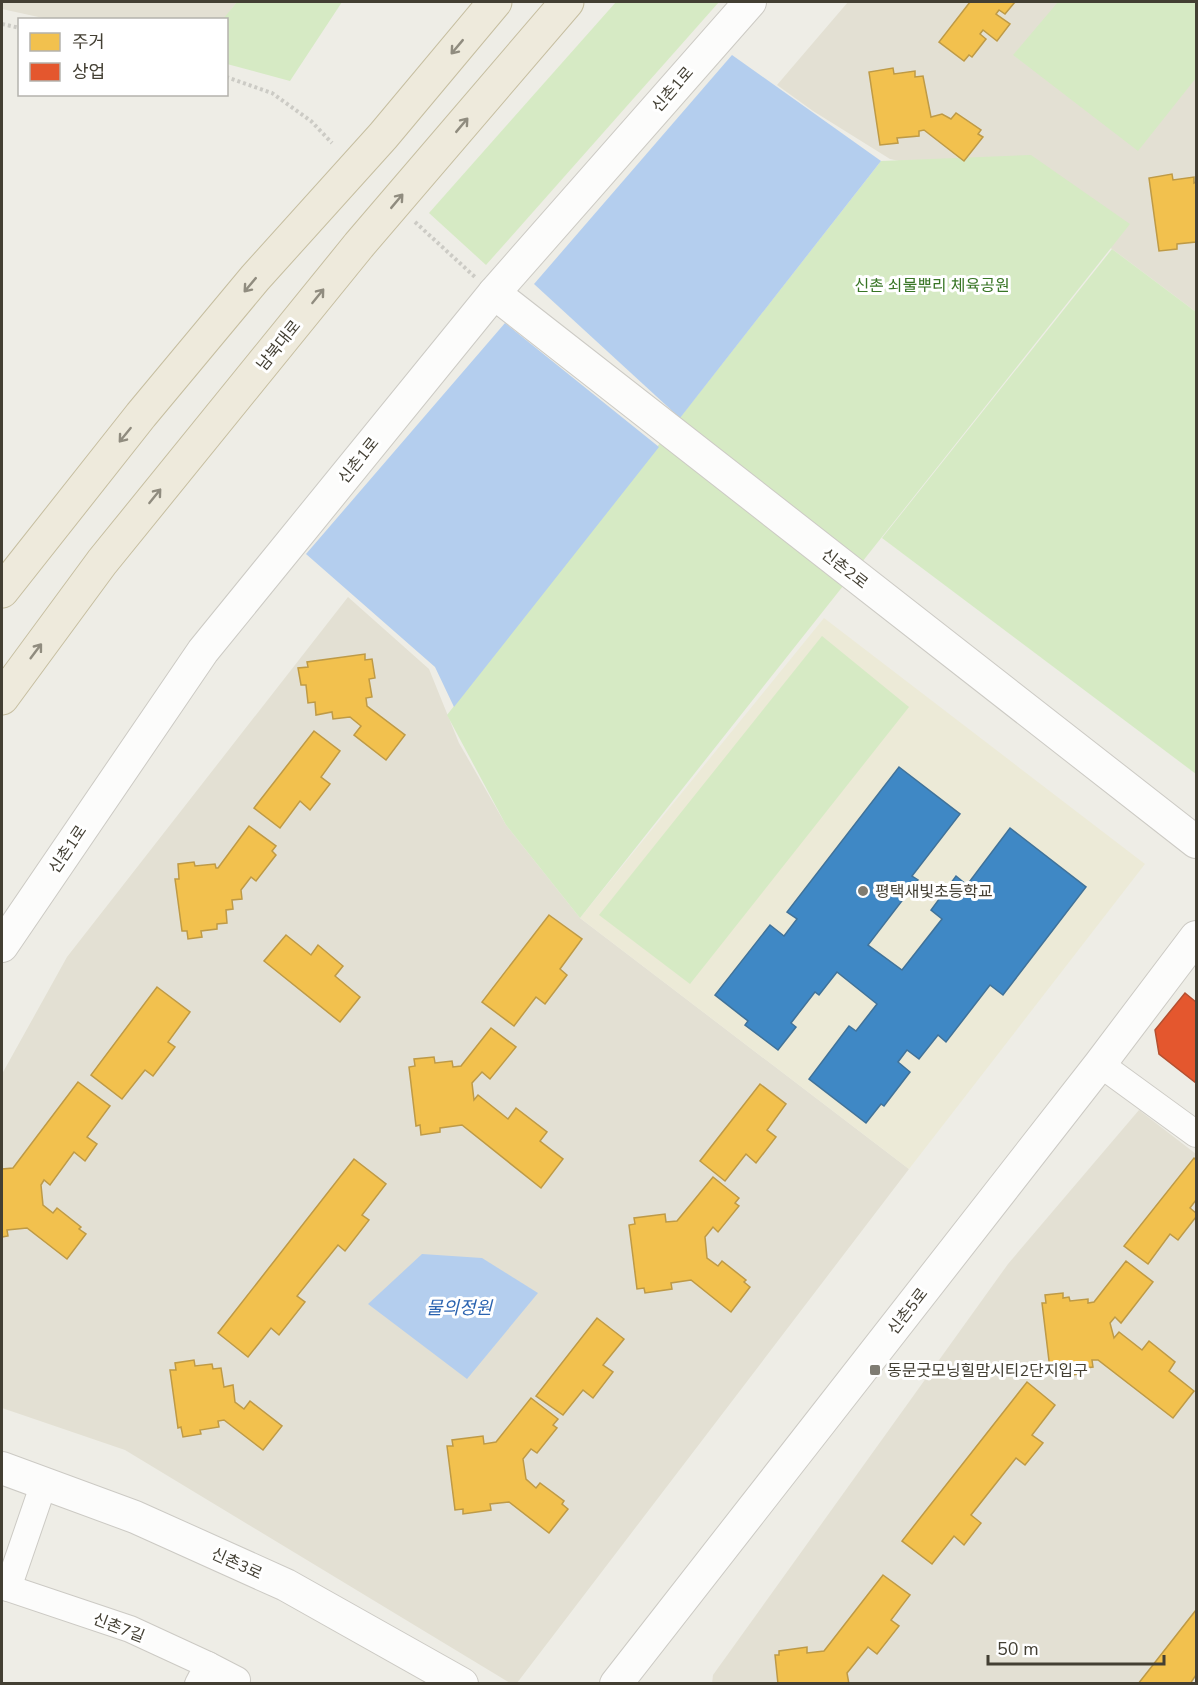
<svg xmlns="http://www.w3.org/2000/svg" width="1198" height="1685" viewBox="0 0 1198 1685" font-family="'Nunito Sans','Noto Sans KR',sans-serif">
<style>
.residential{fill:#e3e0d3}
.education{fill:#ecead7}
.green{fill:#d6eac4}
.water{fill:#b4ceee}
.homes{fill:#f2c14e;stroke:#be9a46;stroke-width:1.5}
.shops{fill:#e4572e;stroke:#b45030;stroke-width:1.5}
.schools{fill:#3f88c5;stroke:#407299;stroke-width:1.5}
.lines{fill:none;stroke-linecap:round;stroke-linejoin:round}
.minor-casing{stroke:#cccac4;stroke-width:28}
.tertiary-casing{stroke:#cccac4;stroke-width:34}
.trunk-casing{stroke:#c6bea0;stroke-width:35}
.path{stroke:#cccbc5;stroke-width:4;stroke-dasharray:3 3;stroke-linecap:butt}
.minor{stroke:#fcfcfb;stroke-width:26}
.tertiary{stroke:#fcfcfb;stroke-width:32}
.trunk{stroke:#eeeadc;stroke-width:33}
.oneway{stroke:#908c7f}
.poi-dot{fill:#7f7c72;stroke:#fff;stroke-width:2}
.labels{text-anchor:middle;stroke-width:6;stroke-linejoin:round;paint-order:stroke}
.street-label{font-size:16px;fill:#433f33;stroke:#fff}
.park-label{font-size:16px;fill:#387525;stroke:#fff}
.poi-label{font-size:16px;fill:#433f33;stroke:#fff;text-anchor:start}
.water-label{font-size:18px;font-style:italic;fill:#2a63b0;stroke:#fff}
</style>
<rect width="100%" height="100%" fill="#eeede6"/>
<g class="residential">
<polygon points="2,2 237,2 223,20 52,20 2,9"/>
<polygon points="848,2 1196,2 1196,312 1112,249 1024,188 890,159 813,111 777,85"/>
<polygon points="348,597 429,669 459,743 506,825 580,918 909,1169 517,1683 510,1683 125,1450 2,1408 2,1074 67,957"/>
<polygon points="1139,1110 1196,1154 1196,1683 712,1684 713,1675 1008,1264"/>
</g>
<polygon class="education" points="824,618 1145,864 909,1169 580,918"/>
<g class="green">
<polygon points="237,2 342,2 290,81 227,64 226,20 223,19"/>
<polygon points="616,2 719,2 486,265 429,213"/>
<polygon points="1058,2 1196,2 1196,78 1138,151 1013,55"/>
<polygon points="1031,155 1130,224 580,918 506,825 447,715 881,161"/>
<polygon points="1112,249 1196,312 1196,774 882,538"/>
<polygon points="822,636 909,707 690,984 599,915"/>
</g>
<g class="water">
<polygon points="732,55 881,161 680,418 534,284"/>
<polygon points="505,323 659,447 454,707 435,667 306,554"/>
<polygon points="422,1254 482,1258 538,1293 467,1379 368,1304"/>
</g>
<g class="homes">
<polygon points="970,2 1015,2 1005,14 999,10 996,14 1010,24 997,41 983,30 980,34 986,39 972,57 969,55 964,61 939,42"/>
<polygon points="893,68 894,74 915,71 915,77 923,76 931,117 942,114 951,119 956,113 981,130 978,134 983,137 964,161 924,130 919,131 919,136 897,138 898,143 880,145 869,72"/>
<polygon points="1172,174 1173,180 1194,177 1194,183 1196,182 1196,242 1177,244 1177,249 1159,251 1149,178"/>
<polygon points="365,654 365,660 372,659 375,678 369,679 372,697 366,698 367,706 405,735 386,760 354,735 361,726 350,717 333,719 332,712 316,715 315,702 308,703 306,685 301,685 298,668 308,667 307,662"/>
<polygon points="314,731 340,751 321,777 330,784 310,810 300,801 280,828 254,808"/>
<polygon points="249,826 276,846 272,851 276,855 256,881 251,877 241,890 242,899 232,900 233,909 226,910 227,923 217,924 217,929 201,931 202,937 188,939 187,931 182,931 175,879 179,879 178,864 194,862 195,866 215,864 216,868 218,868"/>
<polygon points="549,915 582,939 560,969 567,975 545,1004 536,997 514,1026 482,1002"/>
<polygon points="286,935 311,955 318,945 343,966 335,976 360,997 340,1022 264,961"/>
<polygon points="157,987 190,1012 168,1042 175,1047 153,1076 145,1070 122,1099 91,1075"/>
<polygon points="491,1028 516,1047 490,1079 482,1072 472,1083 474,1100 478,1095 508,1119 516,1108 547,1132 540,1141 563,1159 541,1188 462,1125 440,1128 440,1132 421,1135 420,1125 416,1126 409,1067 415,1066 414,1059 434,1057 435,1063 452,1061 453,1067 461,1066"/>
<polygon points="78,1082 110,1106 87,1137 97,1144 85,1161 74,1152 50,1185 44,1180 41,1185 43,1205 53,1213 57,1208 81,1227 79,1229 86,1234 67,1259 27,1228 7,1230 8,1236 2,1237 2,1169 13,1168"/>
<polygon points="760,1084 786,1104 767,1130 776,1137 756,1163 746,1154 725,1181 700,1161"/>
<polygon points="1194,1158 1196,1160 1196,1200 1190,1208 1196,1213 1196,1217 1178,1240 1170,1234 1148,1264 1124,1246"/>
<polygon points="354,1159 386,1184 362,1215 369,1220 345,1251 338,1245 297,1296 305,1302 279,1335 271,1328 248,1357 218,1333"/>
<polygon points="713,1177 739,1198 735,1203 739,1206 718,1232 713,1227 705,1237 707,1258 718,1266 722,1261 746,1280 744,1282 750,1287 731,1312 691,1280 671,1283 672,1289 645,1293 644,1288 637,1289 629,1225 635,1224 634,1218 665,1214 666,1222 677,1221"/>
<polygon points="1126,1261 1153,1282 1121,1323 1115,1317 1110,1323 1114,1338 1119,1332 1142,1350 1149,1341 1175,1362 1169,1371 1194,1391 1173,1418 1098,1360 1092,1360 1093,1367 1078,1369 1079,1374 1056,1377 1055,1368 1050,1369 1042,1303 1046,1303 1045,1295 1063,1293 1063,1298 1069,1297 1070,1301 1088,1299 1088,1303 1094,1302"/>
<polygon points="597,1318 624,1339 603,1365 613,1372 593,1398 583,1390 563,1415 536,1396"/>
<polygon points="194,1360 195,1366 212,1364 213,1369 221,1368 224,1387 233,1385 235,1402 244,1409 250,1401 282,1426 263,1450 224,1420 218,1421 219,1427 200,1430 201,1434 183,1437 181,1427 178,1428 170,1370 176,1370 175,1363"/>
<polygon points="1027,1382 1055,1405 1032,1435 1043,1443 1025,1465 1016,1458 971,1515 981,1523 964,1545 954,1536 932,1564 902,1541"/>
<polygon points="531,1398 558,1419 553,1425 557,1428 537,1453 531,1449 523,1459 526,1479 536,1488 540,1483 564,1501 562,1504 568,1509 549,1533 509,1502 490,1504 491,1510 463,1514 463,1509 455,1510 447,1446 453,1446 452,1440 483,1436 484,1444 496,1442"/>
<polygon points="883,1575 910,1595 891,1620 899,1626 877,1654 868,1647 847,1673 849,1684 778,1684 775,1655 779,1655 779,1651 807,1647 807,1653 824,1651"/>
<polygon points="1196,1610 1196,1675 1190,1684 1138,1684"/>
</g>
<polygon class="shops" points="1185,993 1196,1002 1196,1083 1159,1054 1155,1030"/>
<polygon class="schools" points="899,767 960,814 912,876 918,880 868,945 902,970 942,919 931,910 956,876 967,885 1010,828 1086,887 1003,995 990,985 946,1042 938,1035 919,1059 907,1050 898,1062 910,1072 884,1106 881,1104 866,1123 809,1079 849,1026 856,1031 877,1004 837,972 819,995 815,992 791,1023 796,1027 778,1050 745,1025 748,1021 715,995 770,925 784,936 797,919 787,912"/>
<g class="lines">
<defs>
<g id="minor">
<polyline points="1100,1064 1196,1134"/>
<polyline points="2,1586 130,1629 208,1665 198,1684"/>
<polyline points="8,1588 44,1483"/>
<polyline points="208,1665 237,1680"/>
</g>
<g id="tertiary">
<polyline points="494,293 1196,842"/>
<polyline points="2,946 203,651 494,293 750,2"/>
<polyline points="2,1468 135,1517 286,1585 462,1684"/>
<polyline points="616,1684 1100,1064 1196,937"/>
</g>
<g id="trunk">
<polyline points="2,591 141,415 255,278 383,136 495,2"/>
<polyline points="2,698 102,562 359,245 567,2"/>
</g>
</defs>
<use href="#minor" class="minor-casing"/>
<use href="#tertiary" class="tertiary-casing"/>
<use href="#trunk" class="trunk-casing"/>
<g class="path">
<polyline points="2,24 20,28"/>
<polyline points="226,77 272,93 311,121 332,143"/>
<polyline points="415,222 475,277"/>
</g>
<use href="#minor" class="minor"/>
<use href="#tertiary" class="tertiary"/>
<use href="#trunk" class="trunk"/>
</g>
<defs><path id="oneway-shaft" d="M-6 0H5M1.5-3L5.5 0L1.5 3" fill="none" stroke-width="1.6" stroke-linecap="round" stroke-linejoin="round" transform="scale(1.5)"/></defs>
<g class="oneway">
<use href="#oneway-shaft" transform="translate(457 47) rotate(130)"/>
<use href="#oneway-shaft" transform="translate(462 125) rotate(-50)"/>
<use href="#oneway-shaft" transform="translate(397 201) rotate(-50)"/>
<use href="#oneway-shaft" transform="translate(250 285) rotate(130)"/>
<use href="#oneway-shaft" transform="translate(318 296) rotate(-51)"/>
<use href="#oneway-shaft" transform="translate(125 435) rotate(129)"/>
<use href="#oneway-shaft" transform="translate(155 496) rotate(-51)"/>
<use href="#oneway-shaft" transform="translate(36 651) rotate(-53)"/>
</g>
<g class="poi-dot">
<circle cx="863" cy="891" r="6"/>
<rect x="869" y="1364" width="12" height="12" rx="3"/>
</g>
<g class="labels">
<g class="street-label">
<text transform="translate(672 89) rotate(-49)" y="6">신촌1로</text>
<text transform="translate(278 345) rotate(-51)" y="6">남북대로</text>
<text transform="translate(358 460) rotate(-51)" y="6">신촌1로</text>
<text transform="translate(845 568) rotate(38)" y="6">신촌2로</text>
<text transform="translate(67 849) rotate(-56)" y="6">신촌1로</text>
<text transform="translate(907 1311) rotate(-52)" y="6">신촌5로</text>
<text transform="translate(237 1563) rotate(24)" y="6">신촌3로</text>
<text transform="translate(119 1627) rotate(21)" y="6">신촌7길</text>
</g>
<g class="park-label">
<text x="932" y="291">신촌 쇠물뿌리 체육공원</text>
</g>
<g class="poi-label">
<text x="875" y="897">평택새빛초등학교</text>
<text x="887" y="1376">동문굿모닝힐맘시티2단지입구</text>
</g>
<g class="water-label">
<text x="459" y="1314">물의정원</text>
</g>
</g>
<rect width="1198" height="1685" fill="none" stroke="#433f33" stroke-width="6"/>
<rect x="18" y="18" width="210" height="78" fill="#ffffff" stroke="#b4b2ad" stroke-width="1.5"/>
<rect x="30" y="33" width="30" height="18" fill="#f2c14e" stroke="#b4b2ad" stroke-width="1.5"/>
<text x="72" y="48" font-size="18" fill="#433f33">주거</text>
<rect x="30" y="63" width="30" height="18" fill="#e4572e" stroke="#b4b2ad" stroke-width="1.5"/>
<text x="72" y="78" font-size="18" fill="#433f33">상업</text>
<path d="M988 1655v9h176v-9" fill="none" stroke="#433f33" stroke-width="3"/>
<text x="997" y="1655" font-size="18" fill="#433f33" stroke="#ffffff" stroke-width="4.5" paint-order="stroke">50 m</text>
</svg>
